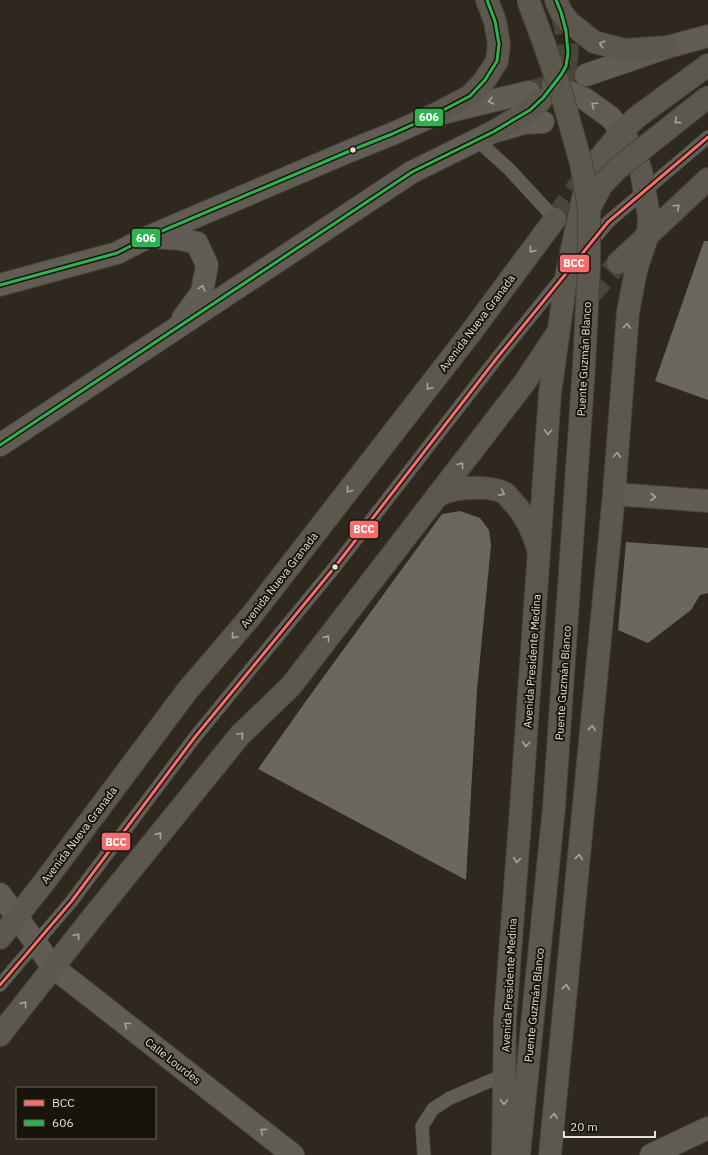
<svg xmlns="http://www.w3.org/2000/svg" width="708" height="1155" viewBox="0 0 708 1155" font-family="'IBM Plex Sans',sans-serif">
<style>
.building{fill:#6c675e}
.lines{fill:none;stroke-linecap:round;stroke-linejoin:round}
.street-tunnel{stroke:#4a4439;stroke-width:22;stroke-dasharray:22 11;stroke-linecap:butt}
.secondary-tunnel{stroke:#4a4439;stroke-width:22;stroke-dasharray:22 11;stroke-linecap:butt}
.lane-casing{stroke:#48423a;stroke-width:14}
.street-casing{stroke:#48423a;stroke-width:24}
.secondary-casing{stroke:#48423a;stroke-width:24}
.lane{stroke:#615d55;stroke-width:13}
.street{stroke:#615d55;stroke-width:22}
.secondary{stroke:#5d584e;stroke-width:22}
.secondary-bridge-casing{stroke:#48423a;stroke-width:24;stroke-linecap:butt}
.secondary-bridge{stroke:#5d584e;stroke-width:22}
.bus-1-casing{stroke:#19140b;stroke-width:6}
.bus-2-casing{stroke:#19140b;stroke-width:6}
.bus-1{stroke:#f76d6d;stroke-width:3}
.bus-2{stroke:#2db352;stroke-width:3}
.oneway{stroke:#a9a398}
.oneway2{stroke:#aba59b}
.bus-dot{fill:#e7e0d4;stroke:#19140b;stroke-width:1.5}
.labels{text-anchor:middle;stroke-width:4;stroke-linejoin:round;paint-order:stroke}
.street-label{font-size:11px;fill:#e7e0d4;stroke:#19140b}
.line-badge{stroke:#19140b;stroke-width:1.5}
.badge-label{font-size:11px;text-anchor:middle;font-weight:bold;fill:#fff}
</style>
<rect width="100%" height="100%" fill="#2e281e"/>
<g class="building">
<polygon points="704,241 708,241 708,400 655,381"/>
<polygon points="460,511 480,518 489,530 491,545 477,690 466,880 258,769 306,701 442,514"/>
<polygon points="626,542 708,548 708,593 700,595 691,610 648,643 618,630"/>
</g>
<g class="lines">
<polyline class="street-tunnel" points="529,92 586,75"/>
<g class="secondary-tunnel">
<path d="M547 93C552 87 558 80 562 73 573 54 566 32 561 12"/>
<polyline points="555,219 589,171"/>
<polyline points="588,297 618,263"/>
</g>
<defs>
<g id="lane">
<polyline points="477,140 509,169 555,219"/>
<polyline points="589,245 608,222 708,137"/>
<polyline points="0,985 71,902 195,737 334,568 497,358 565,274"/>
<polyline points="424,1155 422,1126 433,1109 450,1098 504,1075"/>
</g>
<g id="street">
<polyline points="586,75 668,47 708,36"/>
<polyline points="553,85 585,99 610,117 622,131"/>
<polyline points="152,237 180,239 197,243 207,265 202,292 183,318"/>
<polyline points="0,285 117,253 148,237 352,150 392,134 434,115 529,92"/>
<polyline points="0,445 412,172 493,132 524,123 543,122"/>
<polyline points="614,494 708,501"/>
<polyline points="0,894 53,967 293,1155"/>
<polyline points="651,1155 708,1128"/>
</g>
<g id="secondary">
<polyline points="556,0 561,12 569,22 594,42 625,50 668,47"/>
<polyline points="434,115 470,96 485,80 497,61 499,44 495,21 487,0"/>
<polyline points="493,132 530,110 541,100"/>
<polyline points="618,263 708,179"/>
<path d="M437 496C442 494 448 491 454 490 468 487 494 486 506 494 508 496 510 499 512 501 525 514 532 529 537 546"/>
<polyline points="0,938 45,881 187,691 251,616 469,335 555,219"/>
<polyline points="0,1035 92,918 240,735 291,686 525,382 556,335"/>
<polyline points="503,1155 505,1019 520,822 550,393 567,272 589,171 622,131 637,117 708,65"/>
<polyline points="519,1155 554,807"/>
<polyline points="550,1155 614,494 628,312 636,270 648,234 649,216 641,171 637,158 627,139"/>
</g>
</defs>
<use href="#lane" class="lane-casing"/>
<use href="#street" class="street-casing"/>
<use href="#secondary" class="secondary-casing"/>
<use href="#lane" class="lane"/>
<use href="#street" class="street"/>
<use href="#secondary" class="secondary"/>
<defs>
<g id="secondary-bridge">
<polyline points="528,0 546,49 561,92 581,163 589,209 589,265 584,366 554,807"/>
<polyline points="589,209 601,186 617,169 708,97"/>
</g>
</defs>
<use href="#secondary-bridge" class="secondary-bridge-casing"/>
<use href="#secondary-bridge" class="secondary-bridge"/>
<defs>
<polyline id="bus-1" points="0,985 71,902 195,737 334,568 497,358 608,222 708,137"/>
<g id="bus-2">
<polyline points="0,285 117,253 148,237 352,150 392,134 434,115 470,96 485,80 497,61 499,44 495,21 487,0"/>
<polyline points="0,445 412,172 493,132 530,110 543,98 561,75 566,66 568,53 566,31 561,12 556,0"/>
</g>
</defs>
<use href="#bus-1" class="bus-1-casing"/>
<use href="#bus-2" class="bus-2-casing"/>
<use href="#bus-1" class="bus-1"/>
<use href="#bus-2" class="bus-2"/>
</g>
<defs><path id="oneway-chevron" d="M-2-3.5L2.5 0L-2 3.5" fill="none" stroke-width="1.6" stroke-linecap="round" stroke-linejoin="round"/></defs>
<g class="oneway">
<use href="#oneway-chevron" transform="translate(602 44) rotate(-163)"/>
<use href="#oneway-chevron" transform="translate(677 121) rotate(143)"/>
<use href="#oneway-chevron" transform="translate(677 207) rotate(-43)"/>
<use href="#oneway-chevron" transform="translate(532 250) rotate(127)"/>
<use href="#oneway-chevron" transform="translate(627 326) rotate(-86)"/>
<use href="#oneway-chevron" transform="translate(429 387) rotate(128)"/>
<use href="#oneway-chevron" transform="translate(548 432) rotate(94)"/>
<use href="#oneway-chevron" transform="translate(617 455) rotate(-86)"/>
<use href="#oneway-chevron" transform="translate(461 465) rotate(-52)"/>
<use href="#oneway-chevron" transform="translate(349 490) rotate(128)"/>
<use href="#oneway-chevron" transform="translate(502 493) rotate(27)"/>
<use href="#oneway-chevron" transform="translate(234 636) rotate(131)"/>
<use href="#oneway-chevron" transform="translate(327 638) rotate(-52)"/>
<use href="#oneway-chevron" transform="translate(592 728) rotate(-84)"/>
<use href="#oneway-chevron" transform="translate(241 735) rotate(-47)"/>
<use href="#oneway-chevron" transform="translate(526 744) rotate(94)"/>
<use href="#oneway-chevron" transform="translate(159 835) rotate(-51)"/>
<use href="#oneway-chevron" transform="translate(579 857) rotate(-84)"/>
<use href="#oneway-chevron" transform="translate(517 860) rotate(95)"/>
<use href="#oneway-chevron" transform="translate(77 936) rotate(-52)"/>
<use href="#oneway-chevron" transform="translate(566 987) rotate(-84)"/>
<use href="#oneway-chevron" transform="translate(24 1004) rotate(-53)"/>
<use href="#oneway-chevron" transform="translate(504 1102) rotate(91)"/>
<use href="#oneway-chevron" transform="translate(554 1116) rotate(-84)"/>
</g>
<g class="oneway2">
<use href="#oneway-chevron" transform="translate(491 101) rotate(166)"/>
<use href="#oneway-chevron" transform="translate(594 105) rotate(-145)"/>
<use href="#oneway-chevron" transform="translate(202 288) rotate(-73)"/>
<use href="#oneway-chevron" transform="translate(653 497) rotate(4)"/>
<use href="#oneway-chevron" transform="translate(127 1025) rotate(-142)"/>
<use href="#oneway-chevron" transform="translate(263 1131) rotate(-142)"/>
</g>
<g class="bus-dot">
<circle cx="353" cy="150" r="3.5"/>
<circle cx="335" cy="567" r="3.5"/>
</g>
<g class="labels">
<g class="street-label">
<text transform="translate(477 323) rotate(-53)" y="4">Avenida Nueva Granada</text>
<text transform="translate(584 359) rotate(-87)" y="4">Puente Guzmán Blanco</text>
<text transform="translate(279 580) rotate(-52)" y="4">Avenida Nueva Granada</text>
<text transform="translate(532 661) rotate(-86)" y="4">Avenida Presidente Medina</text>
<text transform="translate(563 683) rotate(-86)" y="4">Puente Guzmán Blanco</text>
<text transform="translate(79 835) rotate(-53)" y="4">Avenida Nueva Granada</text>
<text transform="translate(509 985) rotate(-87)" y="4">Avenida Presidente Medina</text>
<text transform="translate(534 1005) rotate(-84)" y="4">Puente Guzmán Blanco</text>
<text transform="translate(173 1061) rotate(38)" y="4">Calle Lourdes</text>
</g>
</g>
<g class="line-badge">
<rect x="414" y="108" width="30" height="19" rx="4" fill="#2db352"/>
<rect x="131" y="228" width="30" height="20" rx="4" fill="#2db352"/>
<rect x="559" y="254" width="31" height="19" rx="4" fill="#f76d6d"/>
<rect x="349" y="520" width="30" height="19" rx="4" fill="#f76d6d"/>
<rect x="101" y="832" width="30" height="19" rx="4" fill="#f76d6d"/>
</g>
<g class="badge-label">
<text x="429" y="121">606</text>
<text x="146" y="242">606</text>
<text x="574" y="267">BCC</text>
<text x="364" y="533">BCC</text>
<text x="116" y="846">BCC</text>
</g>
<rect x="16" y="1087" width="140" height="52" fill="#19140b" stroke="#6b665b"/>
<rect x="24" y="1100" width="20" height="6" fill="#f76d6d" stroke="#6b665b"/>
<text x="52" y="1107" font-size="12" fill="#e7e0d4">BCC</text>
<rect x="24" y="1120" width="20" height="6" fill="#2db352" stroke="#6b665b"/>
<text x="52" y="1127" font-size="12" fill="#e7e0d4">606</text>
<path d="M564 1131v6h91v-6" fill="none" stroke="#e7e0d4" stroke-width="2"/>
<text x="570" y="1131" font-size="12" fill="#e7e0d4" stroke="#19140b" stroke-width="3" paint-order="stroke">20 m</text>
</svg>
